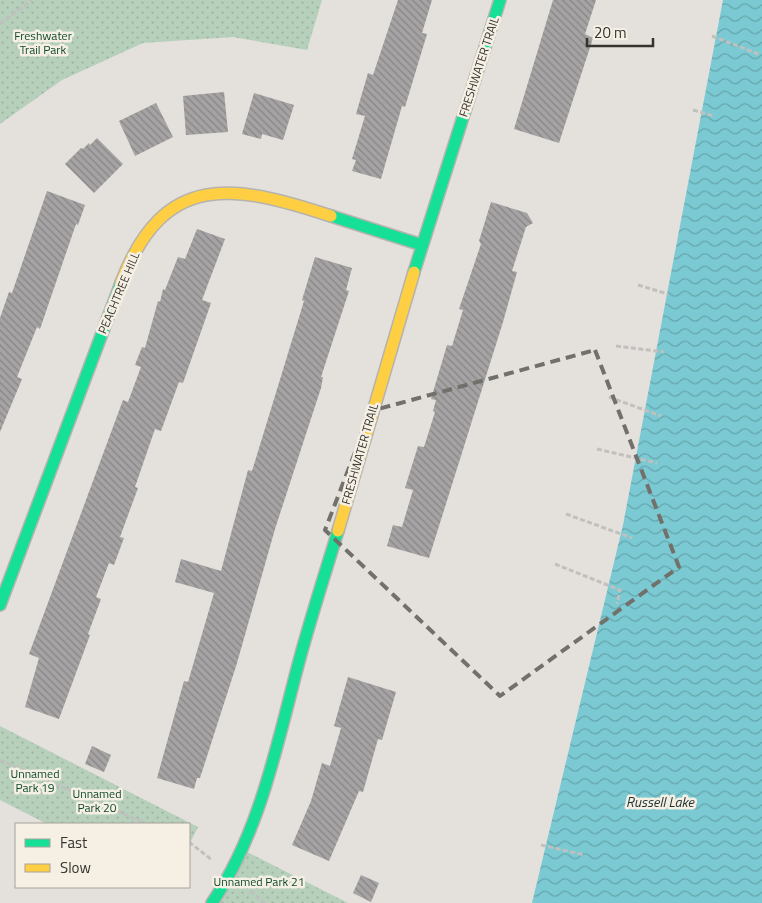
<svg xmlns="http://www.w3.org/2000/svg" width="762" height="903" viewBox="0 0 762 903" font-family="'Titillium Web',sans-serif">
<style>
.grass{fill:url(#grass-dots)}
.water{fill:url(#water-waves)}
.building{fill:url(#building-back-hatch)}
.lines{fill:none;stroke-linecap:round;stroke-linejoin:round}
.fast-casing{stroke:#b6b3ae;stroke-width:14}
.slow-casing{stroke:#b6b3ae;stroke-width:14}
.path{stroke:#c0c0be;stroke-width:3;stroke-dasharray:5 2.5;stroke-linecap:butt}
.fast{stroke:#16e098;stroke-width:11}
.slow{stroke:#ffcf43;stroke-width:11}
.marked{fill:none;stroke:#72706b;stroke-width:4;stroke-dasharray:10 6;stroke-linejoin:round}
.labels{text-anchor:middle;stroke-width:5;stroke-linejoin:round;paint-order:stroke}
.park-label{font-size:12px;fill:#0e4b2d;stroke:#f5efe4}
.street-label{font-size:12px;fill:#35332f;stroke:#f5efe4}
.water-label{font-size:14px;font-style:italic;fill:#1c3133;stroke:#f5efe4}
</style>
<defs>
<pattern id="grass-dots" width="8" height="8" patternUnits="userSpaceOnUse" patternTransform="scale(1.25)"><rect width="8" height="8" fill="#b6d0bc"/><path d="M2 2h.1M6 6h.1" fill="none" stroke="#9db3a2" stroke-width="1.8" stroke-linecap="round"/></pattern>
<pattern id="water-waves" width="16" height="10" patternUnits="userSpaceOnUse" patternTransform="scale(1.25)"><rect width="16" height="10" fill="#7bcad3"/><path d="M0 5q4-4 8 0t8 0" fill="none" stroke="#66a5ac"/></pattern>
<pattern id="building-back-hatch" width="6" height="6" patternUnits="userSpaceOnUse" patternTransform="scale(1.25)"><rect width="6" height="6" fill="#a5a3a3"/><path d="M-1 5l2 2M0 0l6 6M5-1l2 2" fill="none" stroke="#878585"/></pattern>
</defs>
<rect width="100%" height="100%" fill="#e4e0db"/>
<g class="grass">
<polygon points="0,0 322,0 307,50 233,37 143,43 62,80 0,124"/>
<polygon points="0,726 198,827 189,845 189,824 47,824 0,800"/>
<polygon points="245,851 348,903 216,903"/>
</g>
<polygon class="water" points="723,0 762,0 762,903 532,903 623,525"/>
<g class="building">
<polygon points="398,0 432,0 422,33 427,34 405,107 402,106 381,179 352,171 356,160 352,159 365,116 356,114 368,73 373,75"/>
<polygon points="553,0 596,0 585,34 593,38 559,143 514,129"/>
<polygon points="224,92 228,132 186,135 183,96"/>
<polygon points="254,93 294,105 283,140 262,134 261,139 242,134"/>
<polygon points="156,103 173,137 135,156 119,121"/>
<polygon points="97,138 123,164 94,193 65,164 81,148 83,149 89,143 90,145"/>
<polygon points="47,191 85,205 78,225 76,224 40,329 37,327 17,377 22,379 0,432 0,318 9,292 12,293"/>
<polygon points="491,202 527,213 533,223 526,227 512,271 517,272 503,322 429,558 387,546 393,525 402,527 413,490 405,488 418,446 424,447 435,412 433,411 436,400 431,399 447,345 452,346 463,310 459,309 481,244 479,241"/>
<polygon points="197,229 225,239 202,300 211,303 183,383 179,382 161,431 155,429 135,487 138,488 120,537 124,538 114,565 109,563 96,597 101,599 88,634 90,635 59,719 25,707 39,658 29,654 123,400 128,402 141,367 135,365 142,347 145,348 158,301 160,302 163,289 165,290 178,257 185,259"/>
<polygon points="315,257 352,268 346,290 349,291 321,377 323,377 321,388 275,529 237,663 200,778 197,778 194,789 157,778 184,681 188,682 214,593 175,582 181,559 221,571 248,470 252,471 304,301 302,300"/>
<polygon points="348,677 396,692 382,740 378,739 363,792 359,791 329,861 292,845 311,801 322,763 330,766 341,728 334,726"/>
<polygon points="92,746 111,755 104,772 85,764"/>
<polygon points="361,875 379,883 371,902 353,893"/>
</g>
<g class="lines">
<defs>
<g id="fast">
<polyline points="331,216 422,245"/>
<polyline points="414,272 500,0"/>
<polyline points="0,605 121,283"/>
<path d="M212 903C259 834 276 749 297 669 309 623 324 577 338 531"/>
</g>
<g id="slow">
<path d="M121 283C164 170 234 184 331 216"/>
<polyline points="338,531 414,272"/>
</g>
</defs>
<use href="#fast" class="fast-casing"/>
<use href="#slow" class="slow-casing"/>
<g class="path">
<polyline points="0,24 32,0"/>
<polyline points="712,36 761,55"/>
<polyline points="693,110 714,116"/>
<polyline points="638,285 668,294"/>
<polyline points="616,346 664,352"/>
<polyline points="609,397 661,416"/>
<polyline points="597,449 657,463"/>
<polyline points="566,514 632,538"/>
<polyline points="555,564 620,590 617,604"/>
<polyline points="0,760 147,824"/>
<polyline points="189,842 212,860"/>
<polyline points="541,845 585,855"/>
<polyline points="250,891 265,903"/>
</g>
<use href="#fast" class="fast"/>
<use href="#slow" class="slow"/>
</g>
<path class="marked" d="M595 350 679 567 500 696 325 530 371 411Z"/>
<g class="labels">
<g class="park-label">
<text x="43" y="40">Freshwater<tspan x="43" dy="14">Trail Park</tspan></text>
<text x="35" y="778">Unnamed<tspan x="35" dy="14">Park 19</tspan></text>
<text x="97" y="798">Unnamed<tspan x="97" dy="14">Park 20</tspan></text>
<text x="259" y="886">Unnamed Park 21</text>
</g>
<g class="street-label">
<text transform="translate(479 67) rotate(-72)" y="4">FRESHWATER TRAIL</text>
<text transform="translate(119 293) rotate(-67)" y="4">PEACHTREE HILL</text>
<text transform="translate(360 454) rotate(-74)" y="4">FRESHWATER TRAIL</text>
</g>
<g class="water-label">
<text x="660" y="807">Russell Lake</text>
</g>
</g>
<rect x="15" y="823" width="175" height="65" fill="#f5efe4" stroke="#a8a49c"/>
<rect x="25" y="839" width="25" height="8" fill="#16e098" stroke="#a8a49c"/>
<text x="60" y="848" font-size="15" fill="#35332f">Fast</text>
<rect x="25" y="864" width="25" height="8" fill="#ffcf43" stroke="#a8a49c"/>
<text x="60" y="873" font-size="15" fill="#35332f">Slow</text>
<path d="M587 38v8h66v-8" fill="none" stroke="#35332f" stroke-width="2.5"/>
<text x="594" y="38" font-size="15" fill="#35332f" stroke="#f5efe4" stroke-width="4" paint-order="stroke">20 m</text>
</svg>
